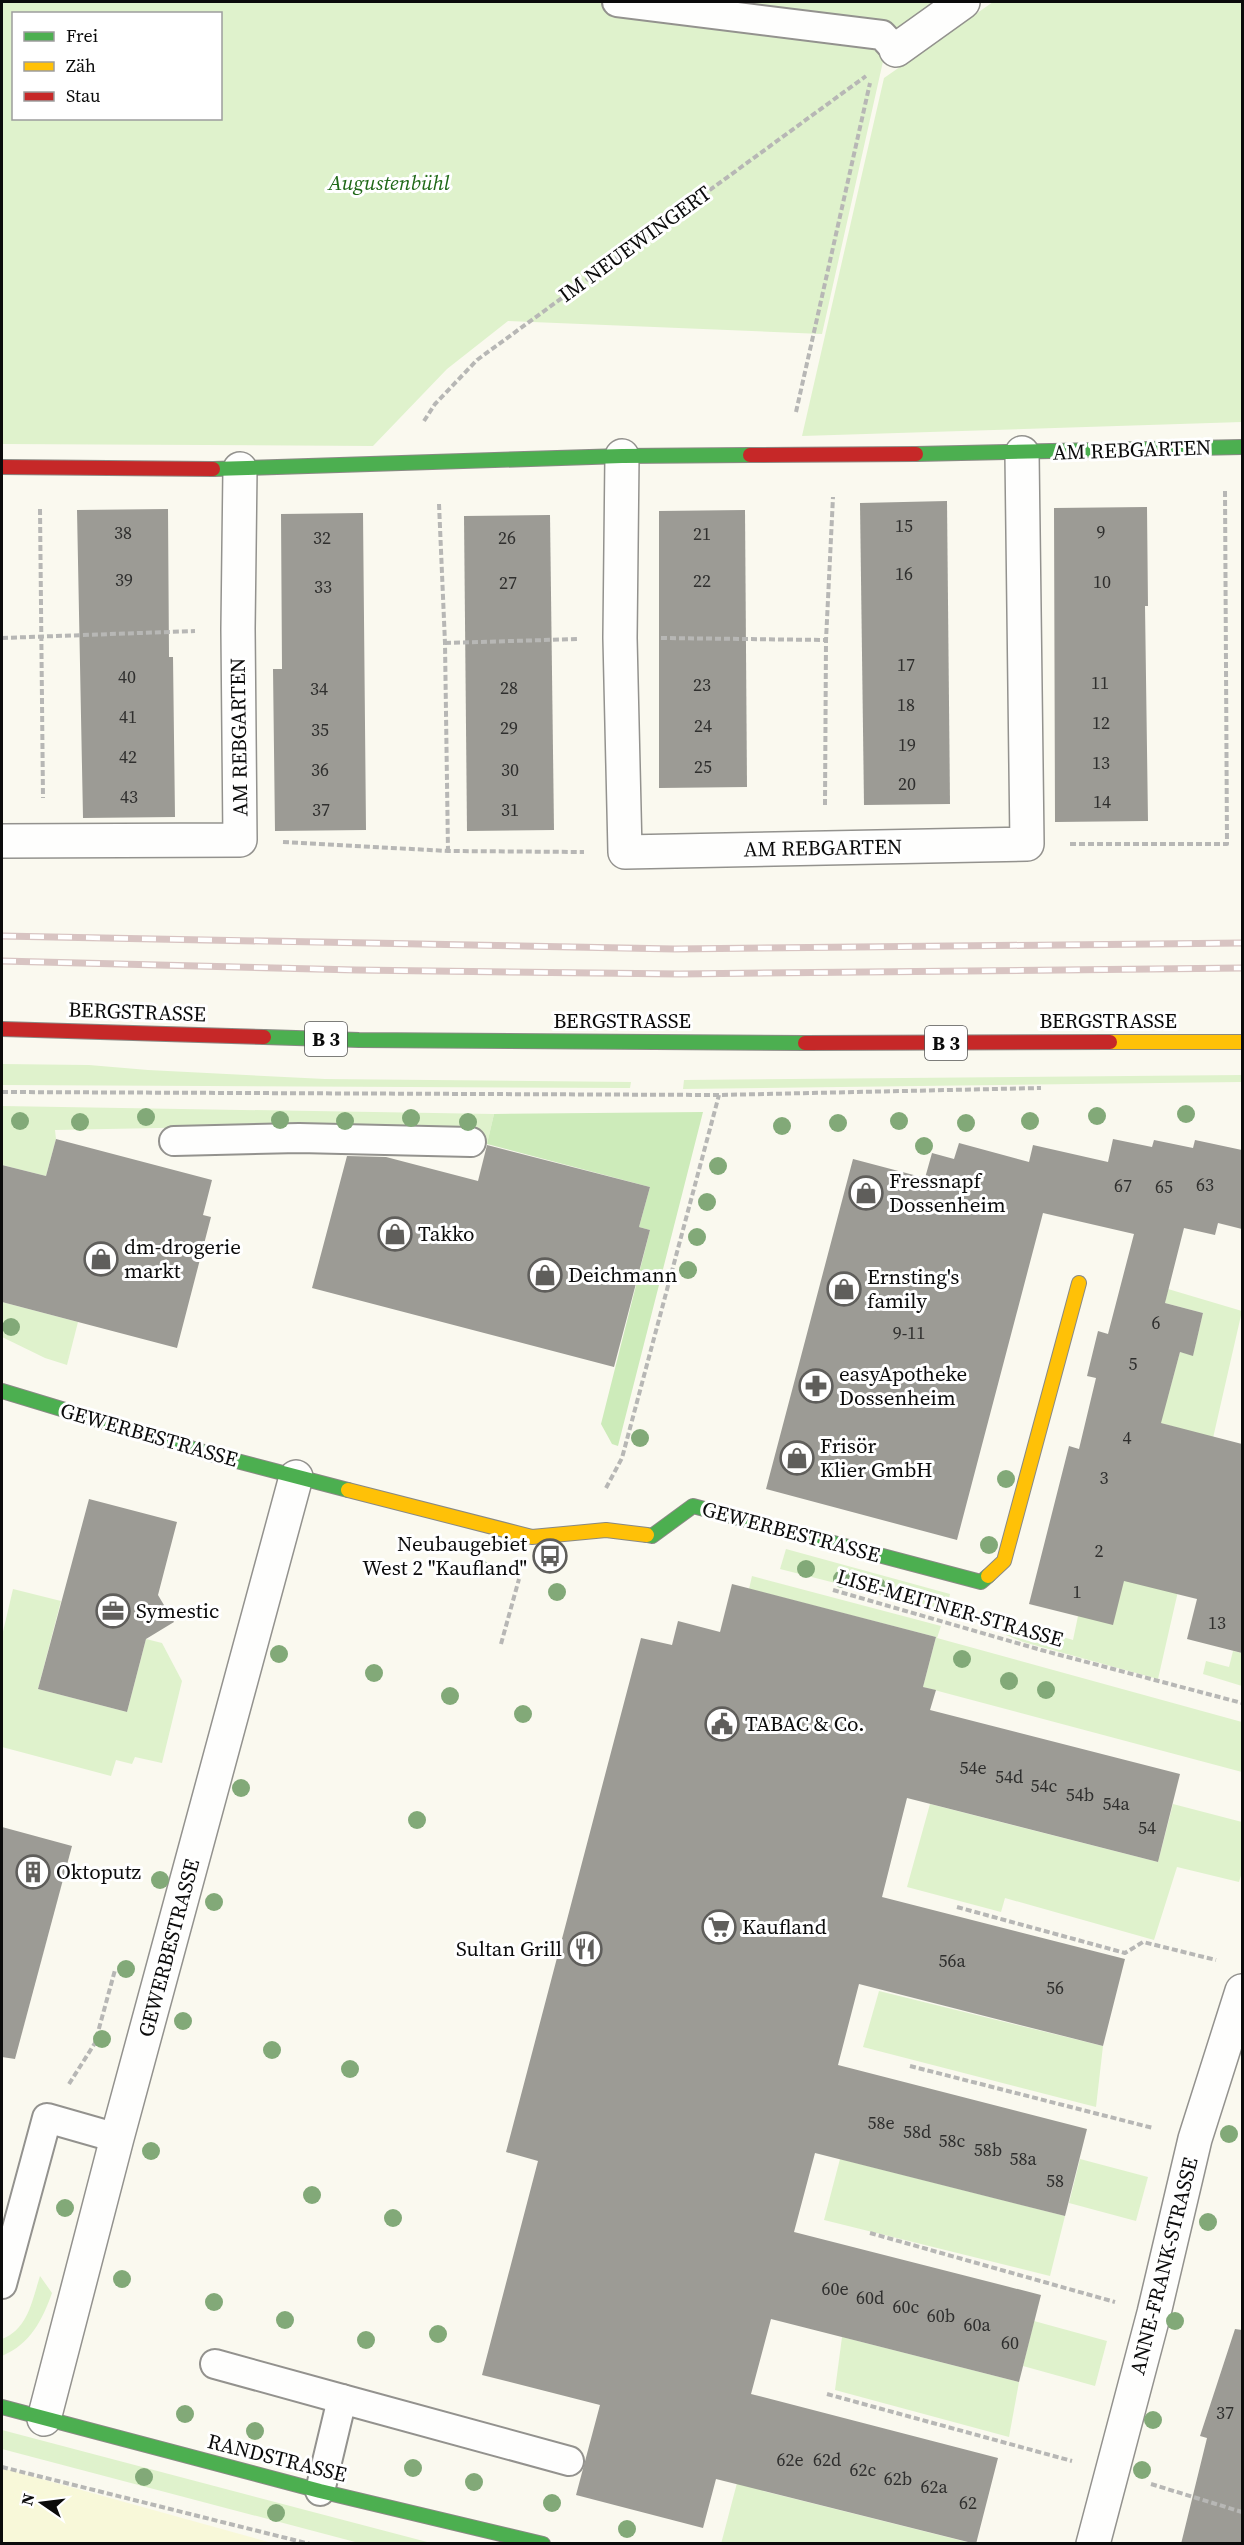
<svg xmlns="http://www.w3.org/2000/svg" width="1244" height="2545" viewBox="0 0 1244 2545" font-family="'Source Serif 4',serif">
<style>
.farmland{fill:#f8f8d9}
.green{fill:#dff2cc;fill-rule:evenodd}
.forest{fill:#cdebba}
.building{fill:#9c9b95}
.lines{fill:none;stroke-linecap:round;stroke-linejoin:round}
.lane-casing{stroke:#93928e;stroke-width:32}
.street-casing{stroke:#93928e;stroke-width:36}
.fast-casing{stroke:#898984;stroke-width:16}
.slow-casing{stroke:#898984;stroke-width:16}
.jam-casing{stroke:#898984;stroke-width:16}
.path{stroke:#b7b7b5;stroke-width:4;stroke-dasharray:6 3;stroke-linecap:butt}
.lane{stroke:#fefefd;stroke-width:28}
.street{stroke:#fefefd;stroke-width:33}
.fast{stroke:#4caf50;stroke-width:14}
.slow{stroke:#ffc107;stroke-width:14}
.jam{stroke:#c62828;stroke-width:14}
.rail-casing{stroke:#d8c4c2;stroke-width:7}
.rail{stroke:#fff;stroke-width:4.5;stroke-dasharray:14;stroke-linecap:butt}
.tree{fill:#82a978}
.labels{text-anchor:middle;stroke-width:6;stroke-linejoin:round;paint-order:stroke}
.number-label{font-size:18px;fill:#2f2f2e}
.shield{fill:#fff;stroke:#545454;stroke-width:1.5}
.shield-label{font-size:20px;font-weight:bold;fill:#0b0b0b}
.park-label{font-size:21px;font-style:italic;fill:#1f6817;stroke:#fff}
.street-label{font-size:21px;fill:#0b0b0b;stroke:#fff}
.poi-label{font-size:21px;fill:#0b0b0b;stroke:#fff;text-anchor:start}
</style>
<rect width="100%" height="100%" fill="#faf9ef"/>
<polygon class="farmland" points="2,2468 272,2543 2,2543"/>
<g class="green">
<path d="M2 2H947L886 48 822 334 508 321 447 369 373 446 2 444ZM14 14H220V118H14Z"/>
<polygon points="993,2 1242,2 1242,422 802,436 884,78"/>
<polygon points="2,1064 89,1065 148,1070 325,1079 631,1082 630,1088 2,1085"/>
<polygon points="1242,1075 1242,1082 683,1089 684,1080"/>
<polygon points="2,1106 494,1114 487,1144 363,1130 211,1127 55,1130 56,1139 46,1176 2,1165"/>
<polygon points="1168,1289 1242,1311 1158,1679 1023,1642 1006,1635 1010,1621 1073,1640 1078,1616 1124,1581 1175,1427 1140,1417 1133,1388 1168,1396 1180,1352 1193,1355 1203,1313 1165,1303"/>
<polygon points="2,1302 78,1322 67,1365 45,1358 2,1337"/>
<polygon points="786,1549 950,1594 946,1611 780,1569"/>
<polygon points="752,1576 941,1626 937,1638 1242,1722 1242,1772 923,1687 936,1637 749,1589"/>
<polygon points="13,1589 61,1601 38,1689 127,1712 146,1639 162,1643 182,1681 162,1763 135,1757 132,1764 116,1760 111,1776 2,1747 2,1636"/>
<polygon points="1233,1651 1242,1653 1242,1686 1203,1674 1206,1661 1229,1667"/>
<polygon points="930,1804 1158,1862 1173,1804 1242,1822 1242,1872 1239,1882 1177,1867 1154,1940 1005,1898 1001,1912 907,1887"/>
<polygon points="879,1991 1103,2046 1096,2107 863,2047"/>
<polygon points="840,2159 1065,2216 1050,2276 824,2220"/>
<polygon points="1080,2159 1148,2177 1136,2221 1069,2203"/>
<path d="M40 2276 52 2293C42 2321 30 2344 2 2356V2339C28 2329 32 2301 40 2276Z"/>
<polygon points="1034,2321 1107,2341 1095,2386 1023,2366"/>
<polygon points="842,2337 1019,2382 1009,2437 835,2390"/>
<polygon points="753,2422 763,2491 971,2543 721,2544"/>
<polygon points="2,2430 431,2543 359,2543 2,2449"/>
</g>
<polygon class="forest" points="703,1112 618,1446 612,1444 601,1424 650,1230 639,1227 650,1187 487,1144 494,1114"/>
<g class="building">
<polygon points="947,501 950,804 864,805 860,503"/>
<polygon points="1147,507 1148,606 1145,606 1148,821 1055,822 1054,508"/>
<polygon points="168,509 169,657 173,657 175,817 83,818 77,510"/>
<polygon points="745,510 747,787 659,788 659,511"/>
<polygon points="363,513 366,830 275,831 273,669 282,669 281,514"/>
<polygon points="550,515 554,830 467,831 464,516"/>
<polygon points="56,1139 212,1180 203,1215 211,1217 177,1348 2,1302 2,1165 46,1176"/>
<polygon points="1113,1139 1152,1147 1154,1140 1193,1148 1195,1140 1242,1150 1242,1229 1218,1223 1215,1235 1184,1228 1165,1303 1203,1313 1193,1356 1180,1352 1161,1423 1242,1444 1242,1653 1187,1639 1197,1599 1124,1581 1113,1625 1029,1604 1069,1446 1079,1449 1096,1378 1087,1376 1098,1331 1108,1334 1134,1234 1043,1213 957,1540 766,1489 853,1159 925,1178 932,1153 954,1159 959,1143 1029,1162 1033,1145 1108,1162"/>
<polygon points="487,1145 650,1187 639,1227 650,1230 614,1367 312,1288 347,1156 386,1157 478,1181"/>
<polygon points="89,1499 177,1522 158,1595 174,1622 146,1639 127,1712 38,1689"/>
<polygon points="732,1584 936,1637 923,1687 936,1690 930,1710 1180,1774 1158,1862 907,1798 882,1897 1125,1959 1103,2046 859,1984 838,2065 1087,2129 1065,2216 815,2153 794,2232 1041,2295 1019,2382 771,2319 751,2394 998,2458 976,2544 716,2479 703,2528 576,2495 600,2405 482,2375 538,2161 506,2152 641,1638 672,1645 678,1621 720,1632"/>
<polygon points="2,1827 72,1846 15,2059 2,2057"/>
<polygon points="1235,2329 1242,2330 1242,2544 1181,2544 1207,2438 1200,2436"/>
</g>
<g class="lines">
<defs>
<g id="lane">
<polyline points="617,2 882,35 896,50"/>
<polyline points="174,1141 299,1138 471,1142"/>
<polyline points="2,2284 47,2118 117,2138"/>
<polyline points="215,2364 342,2399"/>
<polyline points="320,2491 342,2399 569,2461"/>
</g>
<g id="street">
<polyline points="896,50 963,2"/>
<polyline points="622,456 620,638 625,852 1027,844 1022,453"/>
<polyline points="2,841 240,840 238,629 240,469"/>
<polyline points="44,2419 117,2138 296,1477"/>
<polyline points="1093,2544 1154,2313 1195,2139 1242,1991"/>
</g>
<g id="fast">
<polyline points="916,454 1242,447"/>
<polyline points="213,469 622,456 750,455"/>
<polyline points="264,1037 359,1040 805,1043"/>
<polyline points="2,1391 210,1454 348,1490"/>
<polyline points="647,1535 652,1536 693,1506 981,1582 988,1576"/>
<polyline points="2,2407 320,2491 543,2544"/>
</g>
<g id="slow">
<polyline points="1110,1042 1242,1042"/>
<polyline points="348,1490 532,1537 606,1530 647,1535"/>
<polyline points="988,1576 1004,1561 1079,1283"/>
</g>
<g id="jam">
<polyline points="750,455 916,454"/>
<polyline points="2,467 213,469"/>
<polyline points="2,1029 264,1037"/>
<polyline points="805,1043 1110,1042"/>
</g>
</defs>
<use href="#lane" class="lane-casing"/>
<use href="#street" class="street-casing"/>
<use href="#fast" class="fast-casing"/>
<use href="#slow" class="slow-casing"/>
<use href="#jam" class="jam-casing"/>
<g class="path">
<polyline points="796,412 870,83"/>
<polyline points="424,421 435,404 477,360 866,76"/>
<polyline points="439,504 445,643 448,851"/>
<polyline points="40,509 43,798"/>
<polyline points="2,638 195,631"/>
<polyline points="661,638 826,640"/>
<polyline points="445,643 579,639"/>
<polyline points="825,805 826,640 833,497"/>
<polyline points="283,842 448,851 584,852"/>
<polyline points="1070,844 1227,844 1225,489"/>
<polyline points="2,1092 719,1095 1041,1088"/>
<polyline points="606,1488 622,1458 719,1095"/>
<polyline points="833,1590 1041,1650 1242,1703"/>
<polyline points="501,1644 519,1579"/>
<polyline points="957,1907 1125,1953 1143,1942 1216,1960"/>
<polyline points="910,2066 1153,2128"/>
<polyline points="69,2084 95,2043 115,1970"/>
<polyline points="870,2233 1115,2302"/>
<polyline points="827,2394 1072,2461"/>
<polyline points="2,2467 310,2544"/>
<polyline points="1151,2484 1242,2512"/>
</g>
<use href="#lane" class="lane"/>
<use href="#street" class="street"/>
<use href="#fast" class="fast"/>
<use href="#slow" class="slow"/>
<use href="#jam" class="jam"/>
<defs>
<g id="rail">
<polyline points="2,936 675,949 1242,943"/>
<polyline points="2,961 356,970 679,974 1242,968"/>
</g>
</defs>
<use href="#rail" class="rail-casing"/>
<use href="#rail" class="rail"/>
</g>
<g class="tree">
<circle cx="1186" cy="1114" r="9"/>
<circle cx="1097" cy="1116" r="9"/>
<circle cx="146" cy="1117" r="9"/>
<circle cx="411" cy="1118" r="9"/>
<circle cx="280" cy="1120" r="9"/>
<circle cx="20" cy="1121" r="9"/>
<circle cx="345" cy="1121" r="9"/>
<circle cx="899" cy="1121" r="9"/>
<circle cx="1030" cy="1121" r="9"/>
<circle cx="80" cy="1122" r="9"/>
<circle cx="468" cy="1122" r="9"/>
<circle cx="838" cy="1123" r="9"/>
<circle cx="966" cy="1123" r="9"/>
<circle cx="782" cy="1126" r="9"/>
<circle cx="924" cy="1146" r="9"/>
<circle cx="718" cy="1166" r="9"/>
<circle cx="707" cy="1202" r="9"/>
<circle cx="697" cy="1237" r="9"/>
<circle cx="688" cy="1270" r="9"/>
<circle cx="11" cy="1327" r="9"/>
<circle cx="640" cy="1438" r="9"/>
<circle cx="1006" cy="1479" r="9"/>
<circle cx="989" cy="1545" r="9"/>
<circle cx="481" cy="1569" r="9"/>
<circle cx="806" cy="1569" r="9"/>
<circle cx="842" cy="1579" r="9"/>
<circle cx="877" cy="1586" r="9"/>
<circle cx="557" cy="1592" r="9"/>
<circle cx="279" cy="1654" r="9"/>
<circle cx="962" cy="1659" r="9"/>
<circle cx="374" cy="1673" r="9"/>
<circle cx="1009" cy="1681" r="9"/>
<circle cx="1046" cy="1690" r="9"/>
<circle cx="450" cy="1696" r="9"/>
<circle cx="523" cy="1714" r="9"/>
<circle cx="241" cy="1788" r="9"/>
<circle cx="417" cy="1820" r="9"/>
<circle cx="160" cy="1880" r="9"/>
<circle cx="214" cy="1902" r="9"/>
<circle cx="126" cy="1969" r="9"/>
<circle cx="183" cy="2021" r="9"/>
<circle cx="102" cy="2039" r="9"/>
<circle cx="272" cy="2050" r="9"/>
<circle cx="350" cy="2069" r="9"/>
<circle cx="1229" cy="2134" r="9"/>
<circle cx="151" cy="2151" r="9"/>
<circle cx="312" cy="2195" r="9"/>
<circle cx="65" cy="2208" r="9"/>
<circle cx="393" cy="2218" r="9"/>
<circle cx="1208" cy="2222" r="9"/>
<circle cx="122" cy="2279" r="9"/>
<circle cx="214" cy="2302" r="9"/>
<circle cx="285" cy="2320" r="9"/>
<circle cx="1175" cy="2321" r="9"/>
<circle cx="438" cy="2334" r="9"/>
<circle cx="366" cy="2340" r="9"/>
<circle cx="185" cy="2414" r="9"/>
<circle cx="1153" cy="2420" r="9"/>
<circle cx="255" cy="2431" r="9"/>
<circle cx="413" cy="2468" r="9"/>
<circle cx="1142" cy="2470" r="9"/>
<circle cx="144" cy="2477" r="9"/>
<circle cx="474" cy="2482" r="9"/>
<circle cx="552" cy="2503" r="9"/>
<circle cx="276" cy="2513" r="9"/>
<circle cx="627" cy="2529" r="9"/>
</g>
<defs>
<symbol id="shop-ring" viewBox="-11 -11 22 22"><circle r="9.5" fill="#fff" stroke="#5f5e5b" stroke-width="1.5"/><path d="M-5-2.5h2.3a2.7 3.5 0 0 1 5.4 0H5L5.5 6h-11ZM-1.5-2.5h3a1.5 2.3 0 0 0-3 0Z" fill="#5f5e5b"/></symbol>
<symbol id="pharmacy-ring" viewBox="-11 -11 22 22"><circle r="9.5" fill="#fff" stroke="#5f5e5b" stroke-width="1.5"/><path d="M-2-6h4v4h4v4h-4v4h-4v-4h-4v-4h4Z" fill="#5f5e5b"/></symbol>
<symbol id="bus-ring" viewBox="-11 -11 22 22"><circle r="9.5" fill="#fff" stroke="#5f5e5b" stroke-width="1.5"/><path d="M-5-6H5V4H4V6H2V4H-2V6H-4V4H-5ZM-3.5-4V0h7V-4ZM-3.5 1.2v1.5H-2V1.2ZM2 1.2v1.5H3.5V1.2Z" fill="#5f5e5b"/></symbol>
<symbol id="office-ring" viewBox="-11 -11 22 22"><circle r="9.5" fill="#fff" stroke="#5f5e5b" stroke-width="1.5"/><path d="M-6-3h4V-5.5h4V-3h4V5H-6ZM-1-4.5V-3h2v-1.5ZM-6 0V1H6V0Z" fill="#5f5e5b"/></symbol>
<symbol id="civic-ring" viewBox="-11 -11 22 22"><circle r="9.5" fill="#fff" stroke="#5f5e5b" stroke-width="1.5"/><path d="M-.6-6.5H3V-4.5H.6V-3L4-1V1h2V6H-6V1h2V-1L-.6-3ZM-1.2 2.5V6h2.4V2.5Z" fill="#5f5e5b"/></symbol>
<symbol id="building-ring" viewBox="-11 -11 22 22"><circle r="9.5" fill="#fff" stroke="#5f5e5b" stroke-width="1.5"/><path d="M-4-6H4V6H1V3H-1V6H-4ZM-2.5-4.3h1.7v1.8h-1.7ZM.8-4.3h1.7v1.8H.8ZM-2.5-1h1.7V.8h-1.7ZM.8-1h1.7V.8H.8Z" fill="#5f5e5b"/></symbol>
<symbol id="supermarket-ring" viewBox="-11 -11 22 22"><circle r="9.5" fill="#fff" stroke="#5f5e5b" stroke-width="1.5"/><path d="M-6-5.5h2.5l.6 2H6L4.5 2H-2.5L-4.4-4H-6ZM-1.5 3.2a1.3 1.3 0 1 0 .1 0ZM3 3.2a1.3 1.3 0 1 0 .1 0Z" fill="#5f5e5b"/></symbol>
<symbol id="restaurant-ring" viewBox="-11 -11 22 22"><circle r="9.5" fill="#fff" stroke="#5f5e5b" stroke-width="1.5"/><path d="M-5-6h1v4h1v-4h1v4h1v-4h1v5L-1.5 .5V6h-2V.5L-5-1ZM5-6V6H3V1.5H1.5Q1.5-4 5-6Z" fill="#5f5e5b"/></symbol>
</defs>
<g fill-rule="evenodd">
<use href="#shop-ring" x="847" y="1174" width="38" height="38"/>
<use href="#shop-ring" x="376" y="1215" width="38" height="38"/>
<use href="#shop-ring" x="82" y="1240" width="38" height="38"/>
<use href="#shop-ring" x="526" y="1256" width="38" height="38"/>
<use href="#shop-ring" x="825" y="1270" width="38" height="38"/>
<use href="#pharmacy-ring" x="797" y="1367" width="38" height="38"/>
<use href="#shop-ring" x="778" y="1439" width="38" height="38"/>
<use href="#bus-ring" x="531" y="1537" width="38" height="38"/>
<use href="#office-ring" x="94" y="1592" width="38" height="38"/>
<use href="#civic-ring" x="703" y="1705" width="38" height="38"/>
<use href="#building-ring" x="14" y="1853" width="38" height="38"/>
<use href="#supermarket-ring" x="700" y="1908" width="38" height="38"/>
<use href="#restaurant-ring" x="566" y="1930" width="38" height="38"/>
</g>
<g class="labels">
<g class="number-label">
<text x="904" y="532">15</text>
<text x="1101" y="538">9</text>
<text x="123" y="539">38</text>
<text x="702" y="540">21</text>
<text x="322" y="544">32</text>
<text x="507" y="544">26</text>
<text x="904" y="580">16</text>
<text x="124" y="586">39</text>
<text x="702" y="587">22</text>
<text x="1102" y="588">10</text>
<text x="508" y="589">27</text>
<text x="323" y="593">33</text>
<text x="906" y="671">17</text>
<text x="127" y="683">40</text>
<text x="1100" y="689">11</text>
<text x="702" y="691">23</text>
<text x="509" y="694">28</text>
<text x="319" y="695">34</text>
<text x="906" y="711">18</text>
<text x="128" y="723">41</text>
<text x="1101" y="729">12</text>
<text x="703" y="732">24</text>
<text x="509" y="734">29</text>
<text x="320" y="736">35</text>
<text x="907" y="751">19</text>
<text x="128" y="763">42</text>
<text x="1101" y="769">13</text>
<text x="703" y="773">25</text>
<text x="320" y="776">36</text>
<text x="510" y="776">30</text>
<text x="907" y="790">20</text>
<text x="129" y="803">43</text>
<text x="1102" y="808">14</text>
<text x="321" y="816">37</text>
<text x="510" y="816">31</text>
<text x="1205" y="1191">63</text>
<text x="1123" y="1192">67</text>
<text x="1164" y="1193">65</text>
<text x="1156" y="1329">6</text>
<text x="909" y="1339">9-11</text>
<text x="1133" y="1370">5</text>
<text x="1127" y="1444">4</text>
<text x="1104" y="1484">3</text>
<text x="1099" y="1557">2</text>
<text x="1077" y="1598">1</text>
<text x="1217" y="1629">13</text>
<text x="973" y="1774">54e</text>
<text x="1009" y="1783">54d</text>
<text x="1044" y="1792">54c</text>
<text x="1080" y="1801">54b</text>
<text x="1116" y="1810">54a</text>
<text x="1147" y="1834">54</text>
<text x="952" y="1967">56a</text>
<text x="1055" y="1994">56</text>
<text x="881" y="2129">58e</text>
<text x="917" y="2138">58d</text>
<text x="952" y="2147">58c</text>
<text x="988" y="2156">58b</text>
<text x="1023" y="2165">58a</text>
<text x="1055" y="2187">58</text>
<text x="835" y="2295">60e</text>
<text x="870" y="2304">60d</text>
<text x="906" y="2313">60c</text>
<text x="941" y="2322">60b</text>
<text x="977" y="2331">60a</text>
<text x="1010" y="2349">60</text>
<text x="1225" y="2419">37</text>
<text x="790" y="2466">62e</text>
<text x="827" y="2466">62d</text>
<text x="863" y="2476">62c</text>
<text x="898" y="2485">62b</text>
<text x="934" y="2493">62a</text>
<text x="968" y="2509">62</text>
</g>
<g class="shield">
<rect x="305" y="1022" width="42" height="34" rx="4.5"/>
<rect x="925" y="1026" width="42" height="34" rx="4.5"/>
</g>
<g class="shield-label">
<text x="326" y="1046">B 3</text>
<text x="946" y="1050">B 3</text>
</g>
<g class="park-label">
<text x="389" y="190">Augustenbühl</text>
</g>
<g class="street-label">
<text transform="translate(635 244) rotate(-36)" y="7">IM NEUEWINGERT</text>
<text transform="translate(1132 450) rotate(-2)" y="7">AM REBGARTEN</text>
<text transform="translate(239 737) rotate(-91)" y="7">AM REBGARTEN</text>
<text transform="translate(823 848) rotate(-1)" y="7">AM REBGARTEN</text>
<text transform="translate(137 1012) rotate(2)" y="7">BERGSTRASSE</text>
<text x="622" y="1028">BERGSTRASSE</text>
<text x="1108" y="1028">BERGSTRASSE</text>
<text transform="translate(149 1435) rotate(16)" y="7">GEWERBESTRASSE</text>
<text transform="translate(791 1532) rotate(15)" y="7">GEWERBESTRASSE</text>
<text transform="translate(950 1608) rotate(16)" y="7">LISE-MEITNER-STRASSE</text>
<text transform="translate(169 1948) rotate(-75)" y="7">GEWERBESTRASSE</text>
<text transform="translate(1164 2266) rotate(-76)" y="7">ANNE-FRANK-STRASSE</text>
<text transform="translate(277 2458) rotate(14)" y="7">RANDSTRASSE</text>
</g>
<g class="poi-label">
<text x="889" y="1188">Fressnapf<tspan x="889" dy="24">Dossenheim</tspan></text>
<text x="418" y="1241">Takko</text>
<text x="124" y="1254">dm-drogerie<tspan x="124" dy="24">markt</tspan></text>
<text x="568" y="1282">Deichmann</text>
<text x="867" y="1284">Ernsting's<tspan x="867" dy="24">family</tspan></text>
<text x="839" y="1381">easyApotheke<tspan x="839" dy="24">Dossenheim</tspan></text>
<text x="820" y="1453">Frisör<tspan x="820" dy="24">Klier GmbH</tspan></text>
<text x="527" y="1551" text-anchor="end">Neubaugebiet<tspan x="527" dy="24">West 2 "Kaufland"</tspan></text>
<text x="136" y="1618">Symestic</text>
<text x="745" y="1731">TABAC &amp; Co.</text>
<text x="56" y="1879">Oktoputz</text>
<text x="742" y="1934">Kaufland</text>
<text x="562" y="1956" text-anchor="end">Sultan Grill</text>
</g>
</g>
<rect width="1244" height="2545" fill="none" stroke="#0b0b0b" stroke-width="6"/>
<rect x="12" y="12" width="210" height="108" fill="#ffffff" stroke="#9d9d9d" stroke-width="1.5"/>
<rect x="24" y="32" width="30" height="9" fill="#4caf50" stroke="#9d9d9d" stroke-width="1.5"/>
<text x="66" y="42" font-size="18" fill="#0b0b0b">Frei</text>
<rect x="24" y="62" width="30" height="9" fill="#ffc107" stroke="#9d9d9d" stroke-width="1.5"/>
<text x="66" y="72" font-size="18" fill="#0b0b0b">Zäh</text>
<rect x="24" y="92" width="30" height="9" fill="#c62828" stroke="#9d9d9d" stroke-width="1.5"/>
<text x="66" y="102" font-size="18" fill="#0b0b0b">Stau</text>
<g transform="translate(42 2503) rotate(284)" stroke="#ffffff" stroke-width="4.5" paint-order="stroke">
<path d="M0-4.5L10 22L0 15L-10 22Z" fill="#0b0b0b"/>
<text y="-9" font-size="16" font-weight="bold" text-anchor="middle" fill="#0b0b0b">N</text>
</g>
</svg>
